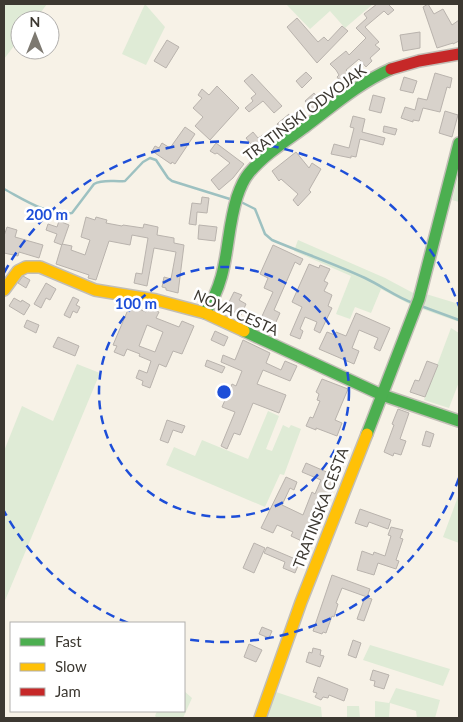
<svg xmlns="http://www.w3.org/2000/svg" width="463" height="722" viewBox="0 0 463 722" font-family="Lato,sans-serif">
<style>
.green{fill:#dfebd6}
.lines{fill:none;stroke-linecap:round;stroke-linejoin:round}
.stream{stroke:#9dc1c1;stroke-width:2.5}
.building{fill:#d8d2cb;stroke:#b9b3ad;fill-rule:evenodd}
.fast-casing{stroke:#c2beb6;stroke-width:14}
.slow-casing{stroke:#c2beb6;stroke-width:14}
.jam-casing{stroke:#c2beb6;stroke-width:14}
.fast{stroke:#4caf50;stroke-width:11}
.slow{stroke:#ffc107;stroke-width:11}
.jam{stroke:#c62828;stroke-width:11}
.ring{fill:none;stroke:#1d4ed8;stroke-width:2.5;stroke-dasharray:9 6}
.labels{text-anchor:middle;stroke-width:5;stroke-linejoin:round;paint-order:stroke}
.street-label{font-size:15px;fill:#3c3831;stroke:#fff}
.centre{fill:#1d4ed8;stroke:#fff;stroke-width:2.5}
.ring-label{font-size:15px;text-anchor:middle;font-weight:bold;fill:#1d4ed8;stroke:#fff;stroke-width:5;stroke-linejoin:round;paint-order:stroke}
</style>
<rect width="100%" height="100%" fill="#f7f2e7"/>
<g class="green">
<polygon points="4,4 47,4 35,20 20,20 20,38 4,59"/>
<polygon points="145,4 165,27 146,65 122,54"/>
<polygon points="286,4 373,4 345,28 330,11 310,29"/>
<polygon points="458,177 459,178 459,202 452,200"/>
<polygon points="298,240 385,278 415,294 416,291 459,304 459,322 411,305 381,289 371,313 355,307 350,319 336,314 351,276 294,251"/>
<polygon points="451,328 459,333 459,382 449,408 424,400"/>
<polygon points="77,364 100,373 4,603 4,451 22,406 53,421"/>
<polygon points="268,411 279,416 266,449 272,451 283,425 289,428 291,425 301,429 284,475 280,474 265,507 166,465 174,447 195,456 202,440 248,459"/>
<polygon points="459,494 459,543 443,537"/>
<polygon points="370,645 450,669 443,686 363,660"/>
<polygon points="396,688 440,700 435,718 417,718 416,711 390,703 389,718 375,718 375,701 389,703"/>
<polygon points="184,691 192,698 183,718 157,718 155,716 157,711 184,711"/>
<polygon points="276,692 321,707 322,718 267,718"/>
<polygon points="347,706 359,706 360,718 347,718"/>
</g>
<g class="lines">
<g class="stream">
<path d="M4 189C25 200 46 215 72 213L94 184C103 179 114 182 125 181L143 162 150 158 156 160 168 178 172 181 233 200"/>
<path d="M239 201 255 209 265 234 272 240C303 253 335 264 365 278 382 286 396 297 413 303"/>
<polyline points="421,306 459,320"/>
</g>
</g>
<g class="building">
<polygon points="377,4 388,4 394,10 388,15 384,11 365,27 379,42 375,45 380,49 370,58 372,61 366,67 359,59 346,70 353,79 344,86 337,77 339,75 336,70 330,64 346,51 349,55 366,38 356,28 367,18 364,14"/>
<polygon points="428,4 434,14 443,9 452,25 459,20 459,41 453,44 453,43 437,48 423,7"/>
<polygon points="297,18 318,42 324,37 328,41 342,26 348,31 317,63 287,27"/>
<polygon points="420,32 420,48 403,51 400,35"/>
<polygon points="167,40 179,47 166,68 154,61"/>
<polygon points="306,72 312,78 302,88 296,81"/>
<polygon points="435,73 452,78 450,88 447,87 440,112 423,108 419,121 413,120 413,122 401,118 405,107 415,110 418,98 427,100"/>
<polygon points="252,74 282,106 274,113 263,101 249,112 245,108 253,101 251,98 256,94 244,81"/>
<polygon points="404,77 417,81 413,93 400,90"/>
<polygon points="217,86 239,108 210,140 195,126 203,117 193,108 202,98 198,95 202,89 209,95"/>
<polygon points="314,93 322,103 313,111 305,101"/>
<polygon points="373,95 385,98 381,113 369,110"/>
<polygon points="445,111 458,115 452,137 439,133"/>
<polygon points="289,114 293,119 281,129 277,124"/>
<polygon points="353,116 365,119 362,132 385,138 383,145 360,139 356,157 351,156 351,158 331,154 334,144 349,148 354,128 350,127"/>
<polygon points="384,126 397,129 395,135 383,132"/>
<polygon points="185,127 195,134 175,164 172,162 171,164 152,151 155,146 159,148 162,143 170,148"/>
<polygon points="253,132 258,138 263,135 270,143 258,153 246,138"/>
<polygon points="216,143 244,164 233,178 219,190 211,180 230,163 217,153 215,154 210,151"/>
<polygon points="296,152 309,168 312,163 321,169 309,190 311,192 298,206 293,200 298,194 281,179 279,181 272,171"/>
<polygon points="202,197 209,198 207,213 197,212 196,225 189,224 192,203 201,204"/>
<polygon points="86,217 95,220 96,217 107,220 106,223 122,226 123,225 143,228 144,224 158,227 157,235 174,238 174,243 184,245 178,293 166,290 166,288 162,287 164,277 171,279 176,252 154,248 147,286 134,283 136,273 142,274 148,238 132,235 130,245 109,241 96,280 88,278 89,275 56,264 62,244 72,246 71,250 85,255 90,240 81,237"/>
<polygon points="59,221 69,225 62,245 54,242 57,234 46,230 48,224 57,227"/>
<polygon points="199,225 217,227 215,241 198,239"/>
<polygon points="7,227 17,230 15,237 43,245 39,258 19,252 18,256 4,253 4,236"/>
<polygon points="273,245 303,259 300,265 295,262 274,310 280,313 272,331 258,325 273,292 264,288 268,278 260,274"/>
<polygon points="309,264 319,268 320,265 330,269 324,281 328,283 324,291 332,295 328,306 332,308 320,333 314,330 317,322 305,317 300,329 303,331 300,339 290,335 302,307 292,302"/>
<polygon points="23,276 30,280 26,288 18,283"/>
<polygon points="46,283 56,289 50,300 46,298 41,308 34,304"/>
<polygon points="234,292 242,295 239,300 246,304 241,315 226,308"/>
<polygon points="73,297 79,300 76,305 80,307 77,313 73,311 70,318 64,315"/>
<polygon points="14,298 21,302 22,300 30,305 24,315 9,306"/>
<path d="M130 305 146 312 148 308 159 312 156 318 179 327 182 321 194 326 182 354 173 351 166 367 159 364 150 388 142 385 143 381 136 378 139 370 147 373 151 361 139 356 140 354 127 349 124 356 114 352 117 346 113 345ZM147 325 163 332 155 352 139 346Z"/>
<polygon points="356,313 390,328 380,351 374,348 378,338 359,330 352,348 359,351 354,364 319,349 327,332 335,335 336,332 346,336"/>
<polygon points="27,320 39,325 36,333 24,327"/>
<polygon points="215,331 228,337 224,346 211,340"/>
<polygon points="58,337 79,346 75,356 53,347"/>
<polygon points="243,340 270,353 266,363 281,370 285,361 297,366 290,381 263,370 257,384 286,395 279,413 253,403 240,435 234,433 227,449 221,446 235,412 222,407 232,384 236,386 242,371 221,362 223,355 235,360"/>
<polygon points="207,360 225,367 222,373 205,366"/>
<polygon points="427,361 438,365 425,397 410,392 415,380 419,381"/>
<polygon points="322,379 348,389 335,420 342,423 337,436 316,428 316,430 306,426 310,417 313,418 320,401 317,400 319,394 316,392"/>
<polygon points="398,409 409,413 400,439 406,441 401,455 394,453 393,456 384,452 394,425 392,424"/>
<polygon points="167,420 185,426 182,433 173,430 168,443 160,440"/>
<polygon points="426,431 434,434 430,447 422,445"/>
<polygon points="306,463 338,477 323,513 317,510 309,529 311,530 306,543 291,536 293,532 277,525 273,533 261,528 286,477 297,482 294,490 290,488 282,505 303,515 312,492 315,494 321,480 302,472"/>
<polygon points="360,509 391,520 388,529 369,522 367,527 355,523"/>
<polygon points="391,527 403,530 400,538 403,539 396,560 399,561 396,569 378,563 374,575 357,570 362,551 373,555 374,552 385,556 391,536 388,535"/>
<polygon points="254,543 265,548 254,573 243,568"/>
<polygon points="267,547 300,561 295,573 283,568 285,562 264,553"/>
<polygon points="332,575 370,589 367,597 342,588 336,603 338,604 334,617 332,616 326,633 323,632 322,634 313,631"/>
<polygon points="365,597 372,599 364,621 357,619"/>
<polygon points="262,627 272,631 269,638 259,634"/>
<polygon points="353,640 361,643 356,658 348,655"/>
<polygon points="249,644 262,650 256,662 244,657"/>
<polygon points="313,648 321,650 320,655 324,656 320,667 306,662 309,652 312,653"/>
<polygon points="373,670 389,675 384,689 374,686 375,681 370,680"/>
<polygon points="318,677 348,689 344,701 329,695 328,698 323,697 321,700 315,697 317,693 313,692"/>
</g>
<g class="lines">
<defs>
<g id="fast">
<path d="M205 313C231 273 224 239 237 197 240 188 244 179 249 173 265 154 286 141 305 127 333 106 359 83 391 69"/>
<polyline points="244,331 382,395 459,421"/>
<polyline points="367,434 419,299 459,143"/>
</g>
<g id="slow">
<polyline points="4,290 18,271 26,267 40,267 95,290 156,300 205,313 244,331"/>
<polyline points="260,718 301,602 367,434"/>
</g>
<polyline id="jam" points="391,69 419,61 459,54"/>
</defs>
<use href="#fast" class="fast-casing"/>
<use href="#slow" class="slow-casing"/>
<use href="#jam" class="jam-casing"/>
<use href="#fast" class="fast"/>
<use href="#slow" class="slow"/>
<use href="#jam" class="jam"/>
</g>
<g class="ring">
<circle cx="224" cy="392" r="125"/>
<path d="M459 478A250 250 0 0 1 185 639M128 623A250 250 0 0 1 4 511M4 273A250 250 0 0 1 459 306"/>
</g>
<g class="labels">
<g class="street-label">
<text transform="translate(305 113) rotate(-37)" y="5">TRATINSKI ODVOJAK</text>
<text transform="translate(236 313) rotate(24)" y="5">NOVA CESTA</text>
<text transform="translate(321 508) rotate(-69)" y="5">TRATINSKA CESTA</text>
</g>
</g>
<circle cx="224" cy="392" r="8" class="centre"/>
<g class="ring-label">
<text x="47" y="220">200 m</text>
<text x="136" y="309">100 m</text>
</g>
<rect width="463" height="722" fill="none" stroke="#3c3831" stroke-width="10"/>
<rect x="10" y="622" width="175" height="90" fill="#ffffff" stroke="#b1afad"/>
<rect x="20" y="638" width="25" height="8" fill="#4caf50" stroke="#b1afad"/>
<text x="55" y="647" font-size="15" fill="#3c3831">Fast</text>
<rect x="20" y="663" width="25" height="8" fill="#ffc107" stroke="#b1afad"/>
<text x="55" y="672" font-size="15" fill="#3c3831">Slow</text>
<rect x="20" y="688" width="25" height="8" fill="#c62828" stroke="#b1afad"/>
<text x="55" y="697" font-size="15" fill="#3c3831">Jam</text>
<g transform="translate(35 35)"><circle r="24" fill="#ffffff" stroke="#b1afad"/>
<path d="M0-4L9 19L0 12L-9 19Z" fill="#7d7971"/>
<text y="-8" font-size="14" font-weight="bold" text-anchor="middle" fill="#3c3831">N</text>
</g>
</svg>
